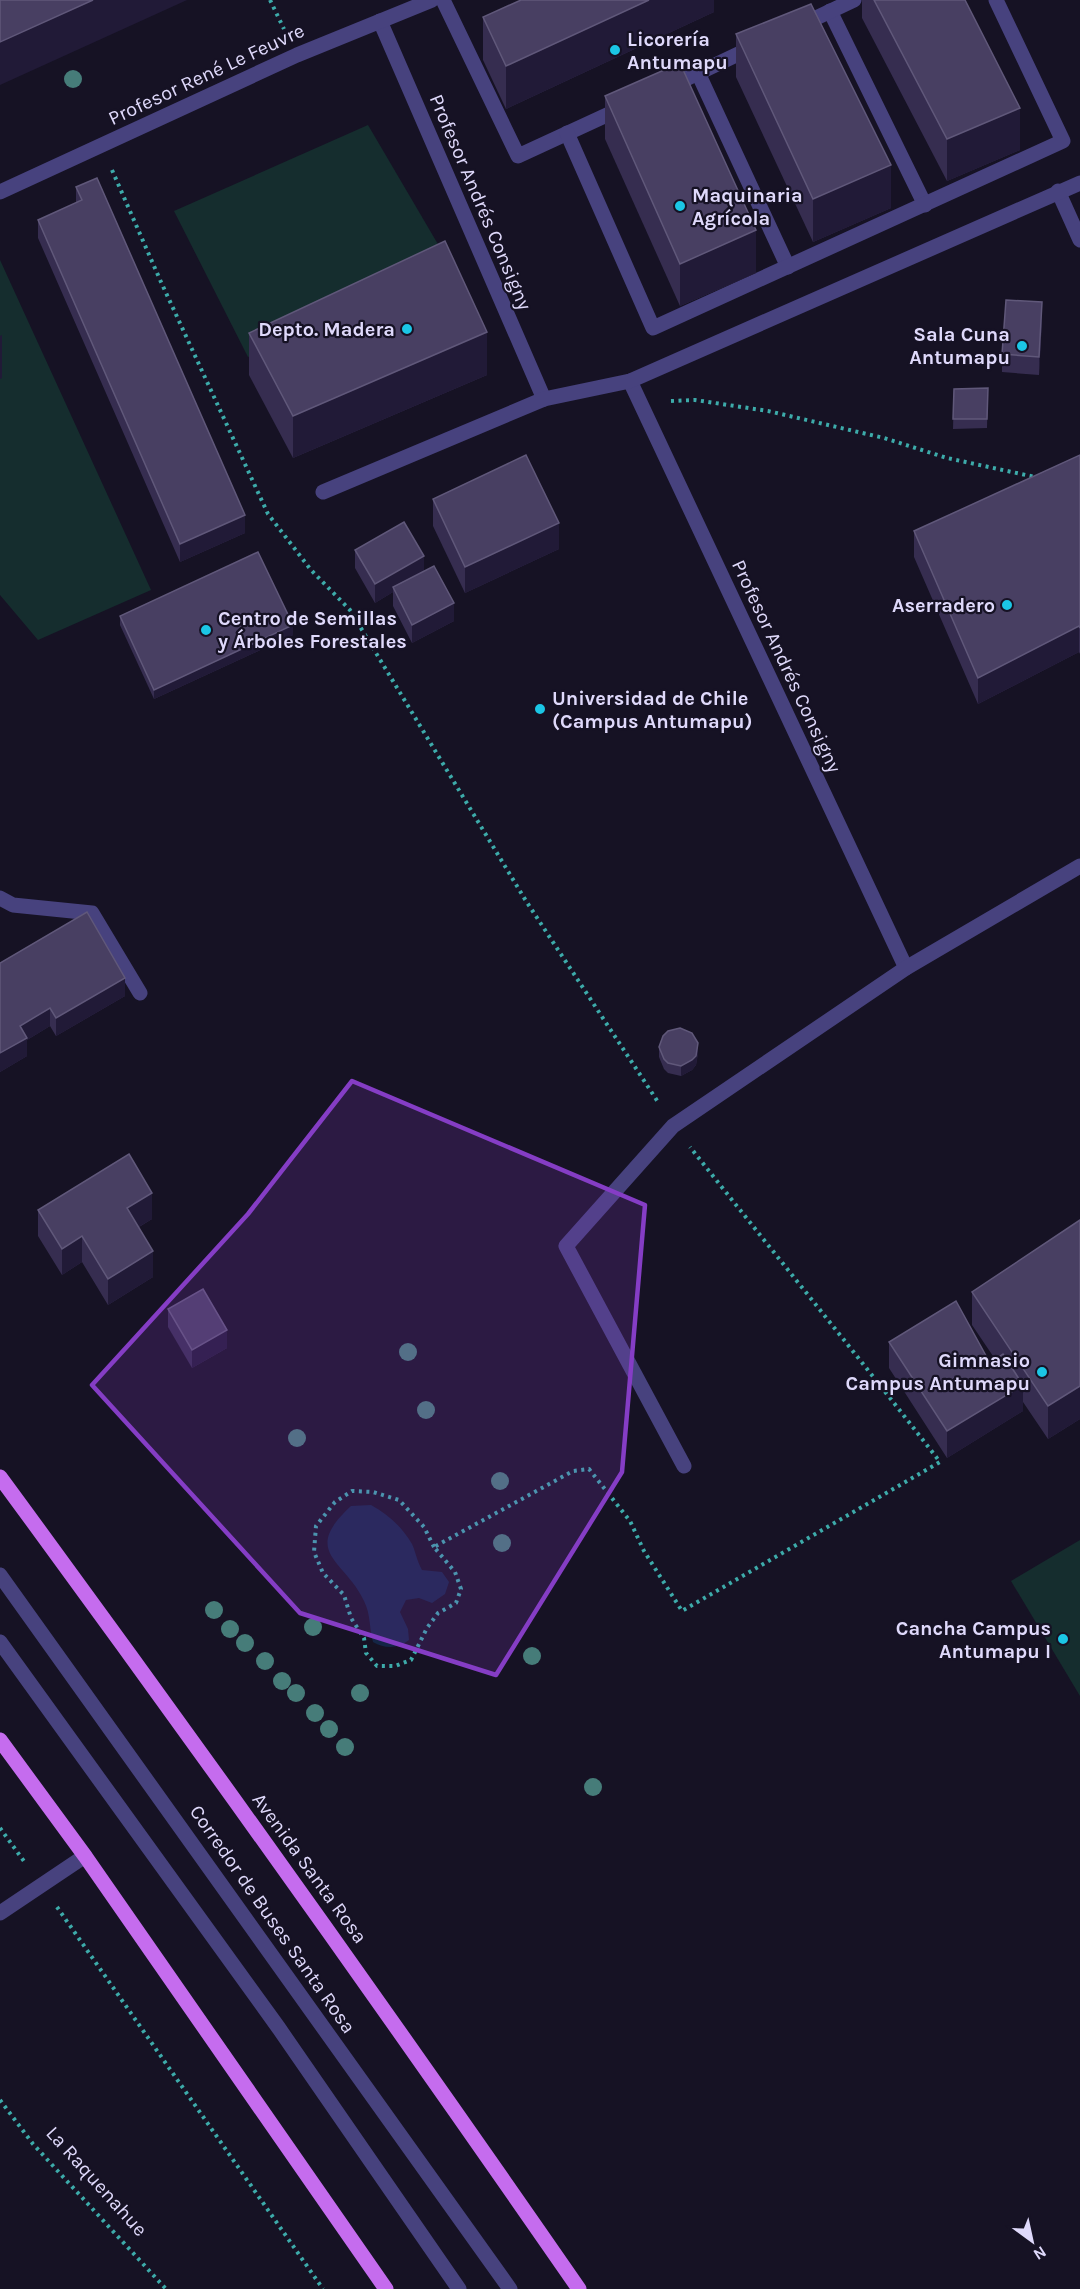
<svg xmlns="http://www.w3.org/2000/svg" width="1080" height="2289" viewBox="0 0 1080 2289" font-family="Karla,sans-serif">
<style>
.green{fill:#152d2e}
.water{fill:#142546}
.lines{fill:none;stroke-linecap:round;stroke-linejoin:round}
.path{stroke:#3dabaa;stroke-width:4;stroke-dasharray:3 4.5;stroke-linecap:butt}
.lane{stroke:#47427e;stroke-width:15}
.primary{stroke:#c56cee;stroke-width:15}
.tree{fill:#467c79}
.wall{fill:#362d50}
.shaded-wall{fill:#211a37}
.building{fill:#483f62;stroke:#60587a;stroke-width:1.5}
.marked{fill:#853dc5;fill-opacity:0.2;stroke:#853dc5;stroke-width:4.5;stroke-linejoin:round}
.poi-dot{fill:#1bc6e5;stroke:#161224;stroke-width:2}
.labels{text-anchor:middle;stroke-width:4.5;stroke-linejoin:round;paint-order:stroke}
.poi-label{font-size:20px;font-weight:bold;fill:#dfd9fb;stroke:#161224;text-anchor:end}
.street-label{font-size:20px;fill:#dfd9fb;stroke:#161224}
</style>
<rect width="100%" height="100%" fill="#161224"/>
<g class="green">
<polygon points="368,125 449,263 248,357 174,211"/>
<polygon points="0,260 151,590 38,640 0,595"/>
<polygon points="1080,1540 1080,1696 1011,1581"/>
</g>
<path class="water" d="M371 1505C388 1514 402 1527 412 1544 415 1550 417 1561 422 1570L442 1572 449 1582 445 1594 432 1603 419 1598 406 1600 400 1612 408 1629 409 1640C398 1649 385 1649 373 1642 369 1628 371 1615 364 1601 345 1560 300 1553 351 1506Z"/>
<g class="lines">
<g class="path">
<polyline points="270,0 284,29"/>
<polyline points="112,170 161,282 268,514 311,570 350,610 526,901 658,1102"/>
<polyline points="671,401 695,400 768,411 884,438 947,458 1035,477"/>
<path d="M434 1547 424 1527 399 1500 373 1492 352 1491 335 1502 316 1526 314 1552 323 1573 344 1595 351 1618 364 1638 366 1653 377 1666H395L411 1660 427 1628 438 1613 456 1603 461 1589 455 1572 434 1547 573 1471 589 1469 630 1521 644 1551 682 1611 940 1462C858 1356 773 1252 690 1147"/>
<polyline points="0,1828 26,1864"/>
<polyline points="57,1907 323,2289"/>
<polyline points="0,2100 33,2144 166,2289"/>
</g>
<g class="lane">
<polyline points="443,0 518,156 622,108"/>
<polyline points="830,11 925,205"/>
<polyline points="380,21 544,399"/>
<polyline points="799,26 854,0"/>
<polyline points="698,73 788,267"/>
<polyline points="669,87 753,47"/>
<polyline points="567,133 653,328 1063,141 996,0"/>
<polyline points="1058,191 1080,240"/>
<polyline points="0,192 297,55 432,0"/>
<polyline points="630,381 906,968"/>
<polyline points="323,492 544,399 630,381 1080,183"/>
<polyline points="0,898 13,905 92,913 140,993"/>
<polyline points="684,1466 566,1246 673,1126 906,968 1080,866"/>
<polyline points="0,1575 510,2289"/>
<polyline points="0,1642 278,2027 459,2289"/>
<polyline points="0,1913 85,1856"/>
</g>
<g class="primary">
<path d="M0 1477C197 1745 390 2016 579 2289"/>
<polyline points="0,1740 85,1856 386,2289"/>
</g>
</g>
<g class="tree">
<circle cx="73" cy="79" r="9"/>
<circle cx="408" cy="1352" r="9"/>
<circle cx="426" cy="1410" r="9"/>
<circle cx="297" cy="1438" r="9"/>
<circle cx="500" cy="1481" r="9"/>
<circle cx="502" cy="1543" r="9"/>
<circle cx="214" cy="1610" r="9"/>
<circle cx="313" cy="1627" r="9"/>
<circle cx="230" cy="1629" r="9"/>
<circle cx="245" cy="1643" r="9"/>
<circle cx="532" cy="1656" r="9"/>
<circle cx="265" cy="1661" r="9"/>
<circle cx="282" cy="1681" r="9"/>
<circle cx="296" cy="1693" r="9"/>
<circle cx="360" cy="1693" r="9"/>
<circle cx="315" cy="1713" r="9"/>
<circle cx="329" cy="1729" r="9"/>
<circle cx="345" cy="1747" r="9"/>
<circle cx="593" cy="1787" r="9"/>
</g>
<g class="wall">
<polygon points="714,0 714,12 506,109 483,60 483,17"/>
<polygon points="862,0 965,0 1020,150 947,181 862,18"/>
<polygon points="736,34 891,208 813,242 736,77"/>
<polygon points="605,96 756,273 680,306 605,139"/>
<polygon points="76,187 245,533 180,562 38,238 38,220 76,203"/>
<polygon points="1042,320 1039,375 1002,372 1002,354"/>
<polygon points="249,333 487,375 293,458 249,375"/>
<polygon points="988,388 987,428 953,429 954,389"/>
<polygon points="1080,455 1080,654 1079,652 978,704 914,557 914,531"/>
<polygon points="433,499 559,549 465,593 433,526"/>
<polygon points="355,550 424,571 454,621 412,643 393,606 393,592 375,603 355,568"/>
<polygon points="120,616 293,635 154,699 120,625"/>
<polygon points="0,963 125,996 56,1036 50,1026 27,1040 27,1056 0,1072"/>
<polygon points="659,1047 698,1053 696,1065 692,1070 681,1076 668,1073 664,1069 659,1057"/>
<polygon points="38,1210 152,1219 139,1227 153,1277 108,1305 82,1262 62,1275 38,1236"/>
<polygon points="1080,1220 1080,1419 1048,1439 1023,1402 1023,1411 947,1458 889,1368 889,1342 990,1363 995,1359 972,1325 972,1292"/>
<polygon points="168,1309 227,1348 192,1368 168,1327"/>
</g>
<g class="shaded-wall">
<polygon points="93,0 187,0 0,85 0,42"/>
<polygon points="649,0 714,0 714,12 506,109 506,66"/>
<polygon points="1020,108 1020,150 947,181 947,139"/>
<polygon points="891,165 891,208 813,242 813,199"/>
<polygon points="756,230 756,273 680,306 680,264"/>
<polygon points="1042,302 1042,320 1039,375 1039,357"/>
<polygon points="487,332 487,375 293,458 293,416"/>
<polygon points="2,335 2,378 0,379 0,336"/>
<polygon points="245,515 245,533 180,562 180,544"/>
<polygon points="559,523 559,549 465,593 465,567"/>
<polygon points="424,556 424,575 393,587 393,592 375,603 375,584"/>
<polygon points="454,603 454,621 412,643 412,625"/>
<polygon points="293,625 293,635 154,699 154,690"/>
<polygon points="1079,626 1079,652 978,704 978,678"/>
<polygon points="125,978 125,996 56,1036 56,1018"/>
<polygon points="50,1008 50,1026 27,1040 27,1056 0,1072 0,1053 20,1026"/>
<polygon points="698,1043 698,1053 696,1065 692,1070 681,1076 681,1066"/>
<polygon points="152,1193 152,1219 127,1234 127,1208"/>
<polygon points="82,1236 82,1262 62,1275 62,1249"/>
<polygon points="153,1251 153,1277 108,1305 108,1279"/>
<polygon points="227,1330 227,1348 192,1368 192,1350"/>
<polygon points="1023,1385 1023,1411 947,1458 947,1431"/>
<polygon points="1080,1386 1080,1419 1048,1439 1048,1406"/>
</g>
<g class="building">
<polygon points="0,0 93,0 0,42"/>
<polygon points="521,0 649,0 506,66 483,17"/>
<polygon points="874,0 965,0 1020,108 947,139"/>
<polygon points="811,4 891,165 813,199 736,34"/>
<polygon points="680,63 756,230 680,264 605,96"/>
<polygon points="97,178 245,515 180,544 38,220 82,200 76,187"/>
<polygon points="445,241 487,332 293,416 249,333"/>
<polygon points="1006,300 1042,302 1039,357 1002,354"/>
<polygon points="988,388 987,419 953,419 954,389"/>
<polygon points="526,455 559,523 465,567 433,499"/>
<polygon points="1080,455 1080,628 1079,626 978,678 914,531"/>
<polygon points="404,522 424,556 375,584 355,550"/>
<polygon points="258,552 293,625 154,690 120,616"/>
<polygon points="434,566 454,603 412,625 393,587"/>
<polygon points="87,912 125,978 56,1018 50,1008 20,1026 27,1038 0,1053 0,963"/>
<polygon points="680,1028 692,1033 698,1043 696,1056 692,1060 681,1066 668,1063 664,1059 659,1047 663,1036 668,1031"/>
<polygon points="129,1154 152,1193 127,1208 153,1251 108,1279 82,1236 62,1249 38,1210"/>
<polygon points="1080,1220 1080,1386 1048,1406 972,1292"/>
<polygon points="203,1289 227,1330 192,1350 168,1309"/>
<polygon points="956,1301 990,1363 1003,1354 1023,1385 947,1431 889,1342"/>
</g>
<path class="marked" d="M352 1081 645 1205 622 1472 496 1675 300 1613 92 1385 248 1214Z"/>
<g class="poi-dot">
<circle cx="615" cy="50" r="6"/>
<circle cx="680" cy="206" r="6"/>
<circle cx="407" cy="329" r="6"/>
<circle cx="1022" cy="346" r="6"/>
<circle cx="1007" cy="605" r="6"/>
<circle cx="206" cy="630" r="6"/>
<circle cx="540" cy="709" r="6"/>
<circle cx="1042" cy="1372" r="6"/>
<circle cx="1063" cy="1639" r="6"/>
</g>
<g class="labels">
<g class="poi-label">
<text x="627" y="46" text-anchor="start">Licorería<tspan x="627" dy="23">Antumapu</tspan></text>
<text x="692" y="202" text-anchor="start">Maquinaria<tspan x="692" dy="23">Agrícola</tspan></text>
<text x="395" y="336">Depto. Madera</text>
<text x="1010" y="341">Sala Cuna<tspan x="1010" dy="23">Antumapu</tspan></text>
<text x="995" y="612">Aserradero</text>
<text x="218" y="625" text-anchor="start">Centro de Semillas<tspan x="218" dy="23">y Árboles Forestales</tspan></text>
<text x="552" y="705" text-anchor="start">Universidad de Chile<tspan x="552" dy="23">(Campus Antumapu)</tspan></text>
<text x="1030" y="1367">Gimnasio<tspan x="1030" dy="23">Campus Antumapu</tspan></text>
<text x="1051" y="1635">Cancha Campus<tspan x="1051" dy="23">Antumapu I</tspan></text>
</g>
<g class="street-label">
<text transform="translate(206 74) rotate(-25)" y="7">Profesor René Le Feuvre</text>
<text transform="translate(481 202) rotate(67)" y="7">Profesor Andrés Consigny</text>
<text transform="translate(787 666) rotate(65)" y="7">Profesor Andrés Consigny</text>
<text transform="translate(310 1868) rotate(54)" y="7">Avenida Santa Rosa</text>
<text transform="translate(273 1919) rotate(55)" y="7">Corredor de Buses Santa Rosa</text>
<text transform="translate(97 2181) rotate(48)" y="7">La Raquenahue</text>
</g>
</g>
<g transform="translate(1032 2241) rotate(147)" stroke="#161224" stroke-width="4.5" paint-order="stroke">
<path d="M0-4.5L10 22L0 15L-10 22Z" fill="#dfd9fb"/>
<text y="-9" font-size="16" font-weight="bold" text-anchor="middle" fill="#dfd9fb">N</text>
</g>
</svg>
